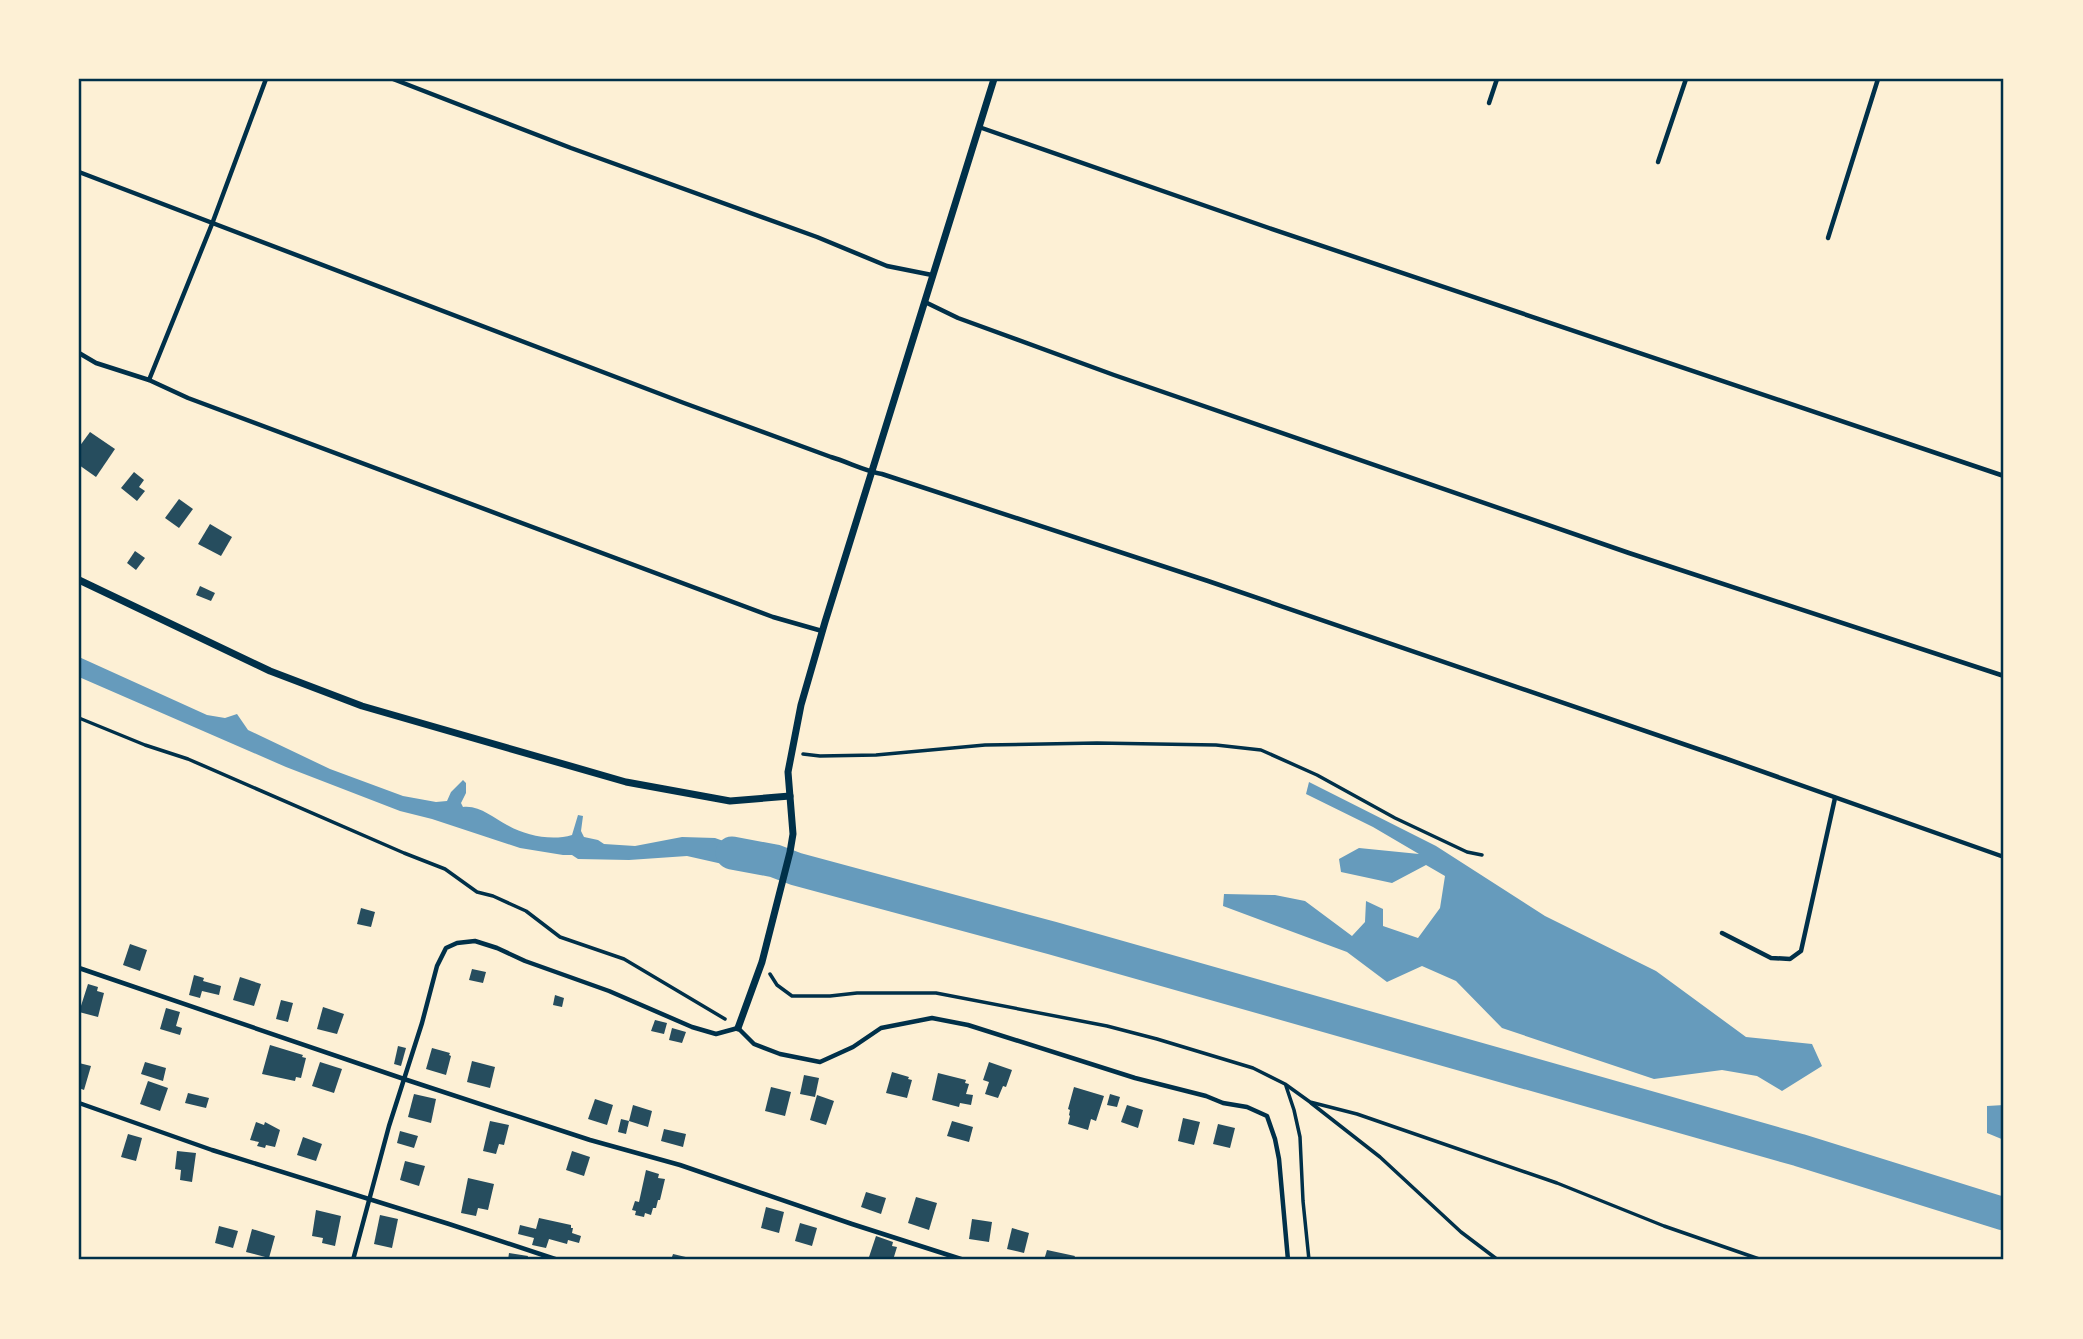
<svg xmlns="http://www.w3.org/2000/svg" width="2083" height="1339" viewBox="0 0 2083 1339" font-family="Bitter,serif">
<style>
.water{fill:#669bbc}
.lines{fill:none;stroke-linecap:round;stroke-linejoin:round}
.river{stroke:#669bbc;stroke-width:33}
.building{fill:#264d5e}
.path{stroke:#003049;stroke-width:3.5}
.service{stroke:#003049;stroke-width:4.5}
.minor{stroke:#003049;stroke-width:7}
.neatline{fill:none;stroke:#003049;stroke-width:2.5}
</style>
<rect width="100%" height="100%" fill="#fdf0d5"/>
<g class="water">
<path d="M79 657 207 715 225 718 237 714 248 730 330 769 403 796 436 802 447 801 451 792 463 780 466 783V793L461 803 463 807C480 805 493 818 507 825 526 836 552 841 572 835L578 815 583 816 581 831 584 837 598 840 604 844 635 846 682 837 715 838 743 848 777 857 774 868H766L758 872 687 856 629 860 578 859 572 855H563L520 848 432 819 400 811 286 767 79 677Z"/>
<polygon points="1309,782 1436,846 1545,916 1656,971 1746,1037 1812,1044 1822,1066 1782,1091 1757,1076 1722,1070 1654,1079 1502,1028 1456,981 1422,966 1387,982 1347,952 1223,906 1224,894 1275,895 1305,901 1352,936 1365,922 1366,901 1383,909 1383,926 1418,938 1440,908 1445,876 1426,865 1392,883 1341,872 1339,859 1359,848 1419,854 1373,827 1306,794"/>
<polygon points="2004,1105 2004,1140 1987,1133 1987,1106"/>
</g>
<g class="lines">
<polyline class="river" points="732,853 775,861 796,869 1052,938 1799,1150 2004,1214"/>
</g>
<g class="building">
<polygon points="90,432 115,449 96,477 79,465 79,447"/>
<polygon points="134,472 144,480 139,487 145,491 137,501 121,488"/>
<polygon points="179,499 193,509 179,528 165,518"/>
<polygon points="210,524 232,537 221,556 198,544"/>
<polygon points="135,551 145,558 136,570 127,563"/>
<polygon points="200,586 215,593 211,601 196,595"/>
<polygon points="361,908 375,912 371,927 357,924"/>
<polygon points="130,944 147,950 140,971 123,965"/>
<polygon points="472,969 486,972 483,983 469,980"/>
<polygon points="194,975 204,978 203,981 221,986 219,995 202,991 200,998 189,995"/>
<polygon points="240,977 261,984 254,1006 233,1000"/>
<polygon points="88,984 98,987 97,991 104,993 98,1017 79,1012"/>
<polygon points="555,995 564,998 562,1007 553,1005"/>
<polygon points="281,1000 293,1003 288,1022 276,1019"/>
<polygon points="323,1007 344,1014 337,1034 317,1029"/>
<polygon points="166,1008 180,1012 176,1026 182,1028 180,1035 160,1029"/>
<polygon points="655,1020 667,1023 664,1034 651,1031"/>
<polygon points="672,1028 686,1032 682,1043 669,1040"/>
<polygon points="270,1045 303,1055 302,1057 306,1058 301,1078 296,1077 295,1081 262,1074"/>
<polygon points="398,1046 406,1048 401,1066 394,1064"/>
<polygon points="432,1048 450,1053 449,1055 451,1056 446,1075 426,1069"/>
<polygon points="472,1061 495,1067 490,1088 467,1082"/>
<polygon points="145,1062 166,1068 163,1081 141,1074"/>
<polygon points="320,1062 342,1069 334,1093 312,1086"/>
<polygon points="989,1062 1012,1070 1006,1087 1003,1086 998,1098 985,1094 989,1082 983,1080"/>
<polygon points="79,1063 91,1066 84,1090 79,1088"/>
<polygon points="892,1072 909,1077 908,1079 912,1080 907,1098 886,1093"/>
<polygon points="938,1073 966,1080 965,1083 969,1084 966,1094 973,1095 971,1105 960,1103 959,1107 932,1100"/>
<polygon points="804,1075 819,1078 815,1097 800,1094"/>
<polygon points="148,1081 168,1088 160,1111 140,1104"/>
<polygon points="771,1087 791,1092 785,1116 765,1111"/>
<polygon points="1074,1087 1104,1096 1096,1121 1091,1119 1088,1130 1068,1124 1070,1116 1069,1115 1070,1110 1068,1109"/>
<polygon points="188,1093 209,1098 206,1108 185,1103"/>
<polygon points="414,1094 436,1099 431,1123 408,1117"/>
<polygon points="1110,1094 1120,1097 1117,1107 1107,1105"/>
<polygon points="817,1095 834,1101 826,1125 810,1120"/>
<polygon points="595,1099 613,1105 607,1125 588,1119"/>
<polygon points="633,1105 652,1111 648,1127 629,1121 626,1134 618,1132 621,1119 629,1121"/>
<polygon points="1127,1105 1143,1110 1138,1128 1121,1122"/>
<polygon points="1183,1118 1200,1122 1194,1145 1178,1141"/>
<polygon points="490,1121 509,1125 504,1145 499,1144 496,1154 483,1151"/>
<polygon points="952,1121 973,1127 969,1142 947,1136"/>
<polygon points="256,1122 264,1125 265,1122 280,1130 275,1147 266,1145 265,1148 257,1146 259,1142 250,1140"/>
<polygon points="1218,1124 1235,1128 1230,1148 1213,1144"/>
<polygon points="664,1129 686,1134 683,1147 661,1141"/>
<polygon points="400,1131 418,1136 414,1148 397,1143"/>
<polygon points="128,1134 142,1138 136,1161 121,1157"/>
<polygon points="303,1137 322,1144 316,1161 297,1155"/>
<polygon points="177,1151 196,1153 192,1182 180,1180 181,1170 175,1169"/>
<polygon points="572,1151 590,1157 584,1176 566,1170"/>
<polygon points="405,1161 425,1166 419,1186 400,1180"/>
<polygon points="646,1170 659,1174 658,1178 665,1179 660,1200 658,1200 656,1208 653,1208 651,1215 645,1213 644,1217 635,1215 636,1211 632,1210 635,1201 639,1202"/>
<polygon points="468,1178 494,1184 488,1210 478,1208 476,1216 461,1213"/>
<polygon points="866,1192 886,1198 881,1214 861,1207"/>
<polygon points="916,1197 937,1203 929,1230 908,1223"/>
<polygon points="766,1207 784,1212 779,1233 761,1228"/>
<polygon points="316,1210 341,1216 335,1246 322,1243 323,1238 312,1236"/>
<polygon points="380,1215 398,1219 392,1248 374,1244"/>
<polygon points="539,1218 571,1225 571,1228 573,1228 572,1233 581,1236 579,1243 568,1240 567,1244 549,1239 546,1248 532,1245 534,1238 518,1234 520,1225 536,1229"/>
<polygon points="972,1219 992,1222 989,1242 969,1239"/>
<polygon points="800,1223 817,1228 812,1246 795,1241"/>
<polygon points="219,1226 238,1231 233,1248 215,1243"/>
<polygon points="1012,1228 1029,1233 1024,1253 1007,1249"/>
<polygon points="252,1229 275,1236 269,1258 246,1252"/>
<polygon points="876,1236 893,1242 892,1246 897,1247 893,1260 868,1260"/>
<polygon points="1047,1250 1075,1256 1073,1260 1044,1260"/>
<polygon points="509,1253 528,1256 527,1260 508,1260"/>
<polygon points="673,1254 690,1258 689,1260 671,1260"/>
</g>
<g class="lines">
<g class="path">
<polyline points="79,718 145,745 188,759 404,853 445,869 477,892 493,896 526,911 560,937 624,959 725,1019"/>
<polyline points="803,754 820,756 876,755 985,745 1097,743 1216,745 1261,750 1317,775 1395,818 1467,852 1482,855"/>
<polyline points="770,974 777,985 792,996 830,996 857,993 936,993 1107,1026 1157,1039 1253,1068 1285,1084 1310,1102 1357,1114 1557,1183 1664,1226 1762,1260"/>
<polyline points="1286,1086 1294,1110 1300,1137 1303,1201 1309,1260"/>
<polyline points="1311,1103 1380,1157 1461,1232 1498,1260"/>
</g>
<g class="service">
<polyline points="393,79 571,148 817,237 887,266 932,275"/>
<polyline points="1489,103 1497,79"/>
<polyline points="979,127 1269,228 2004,476"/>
<polyline points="1658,162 1686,79"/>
<path d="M79 172 684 403 831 457C848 462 865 471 882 474L1208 581 1727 759 2004 857"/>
<polyline points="1828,238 1878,79"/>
<polyline points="925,302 958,318 1114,375 1629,553 2004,676"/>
<polyline points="79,353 96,363 149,380 188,398 773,617 822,631"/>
<polyline points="149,380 212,224 266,79"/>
<polyline points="1722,933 1771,958 1790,959 1801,951 1835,798"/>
<polyline points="79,968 404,1079 590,1140 680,1165 852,1224 964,1260"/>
<polyline points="79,1103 212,1150 449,1224 558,1260"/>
<polyline points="353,1260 389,1126 422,1023 437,966 446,948 457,943 475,941 497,948 525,961 609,991 692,1027 716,1034 738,1028 754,1044 780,1054 820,1062 853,1047 881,1028 932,1018 968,1025 1135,1078 1206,1096 1223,1103 1247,1107 1267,1116 1275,1139 1279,1159 1288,1260"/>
</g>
<g class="minor">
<polyline points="79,580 270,671 362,706 626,782 730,801 790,796"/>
<polyline points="738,1028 762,962 790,852 793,834 788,772 801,705 825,622 994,79"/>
</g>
</g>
<rect width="2083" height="1339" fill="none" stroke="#fdf0d5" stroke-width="161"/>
<rect x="80" y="80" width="1922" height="1178" class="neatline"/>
</svg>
